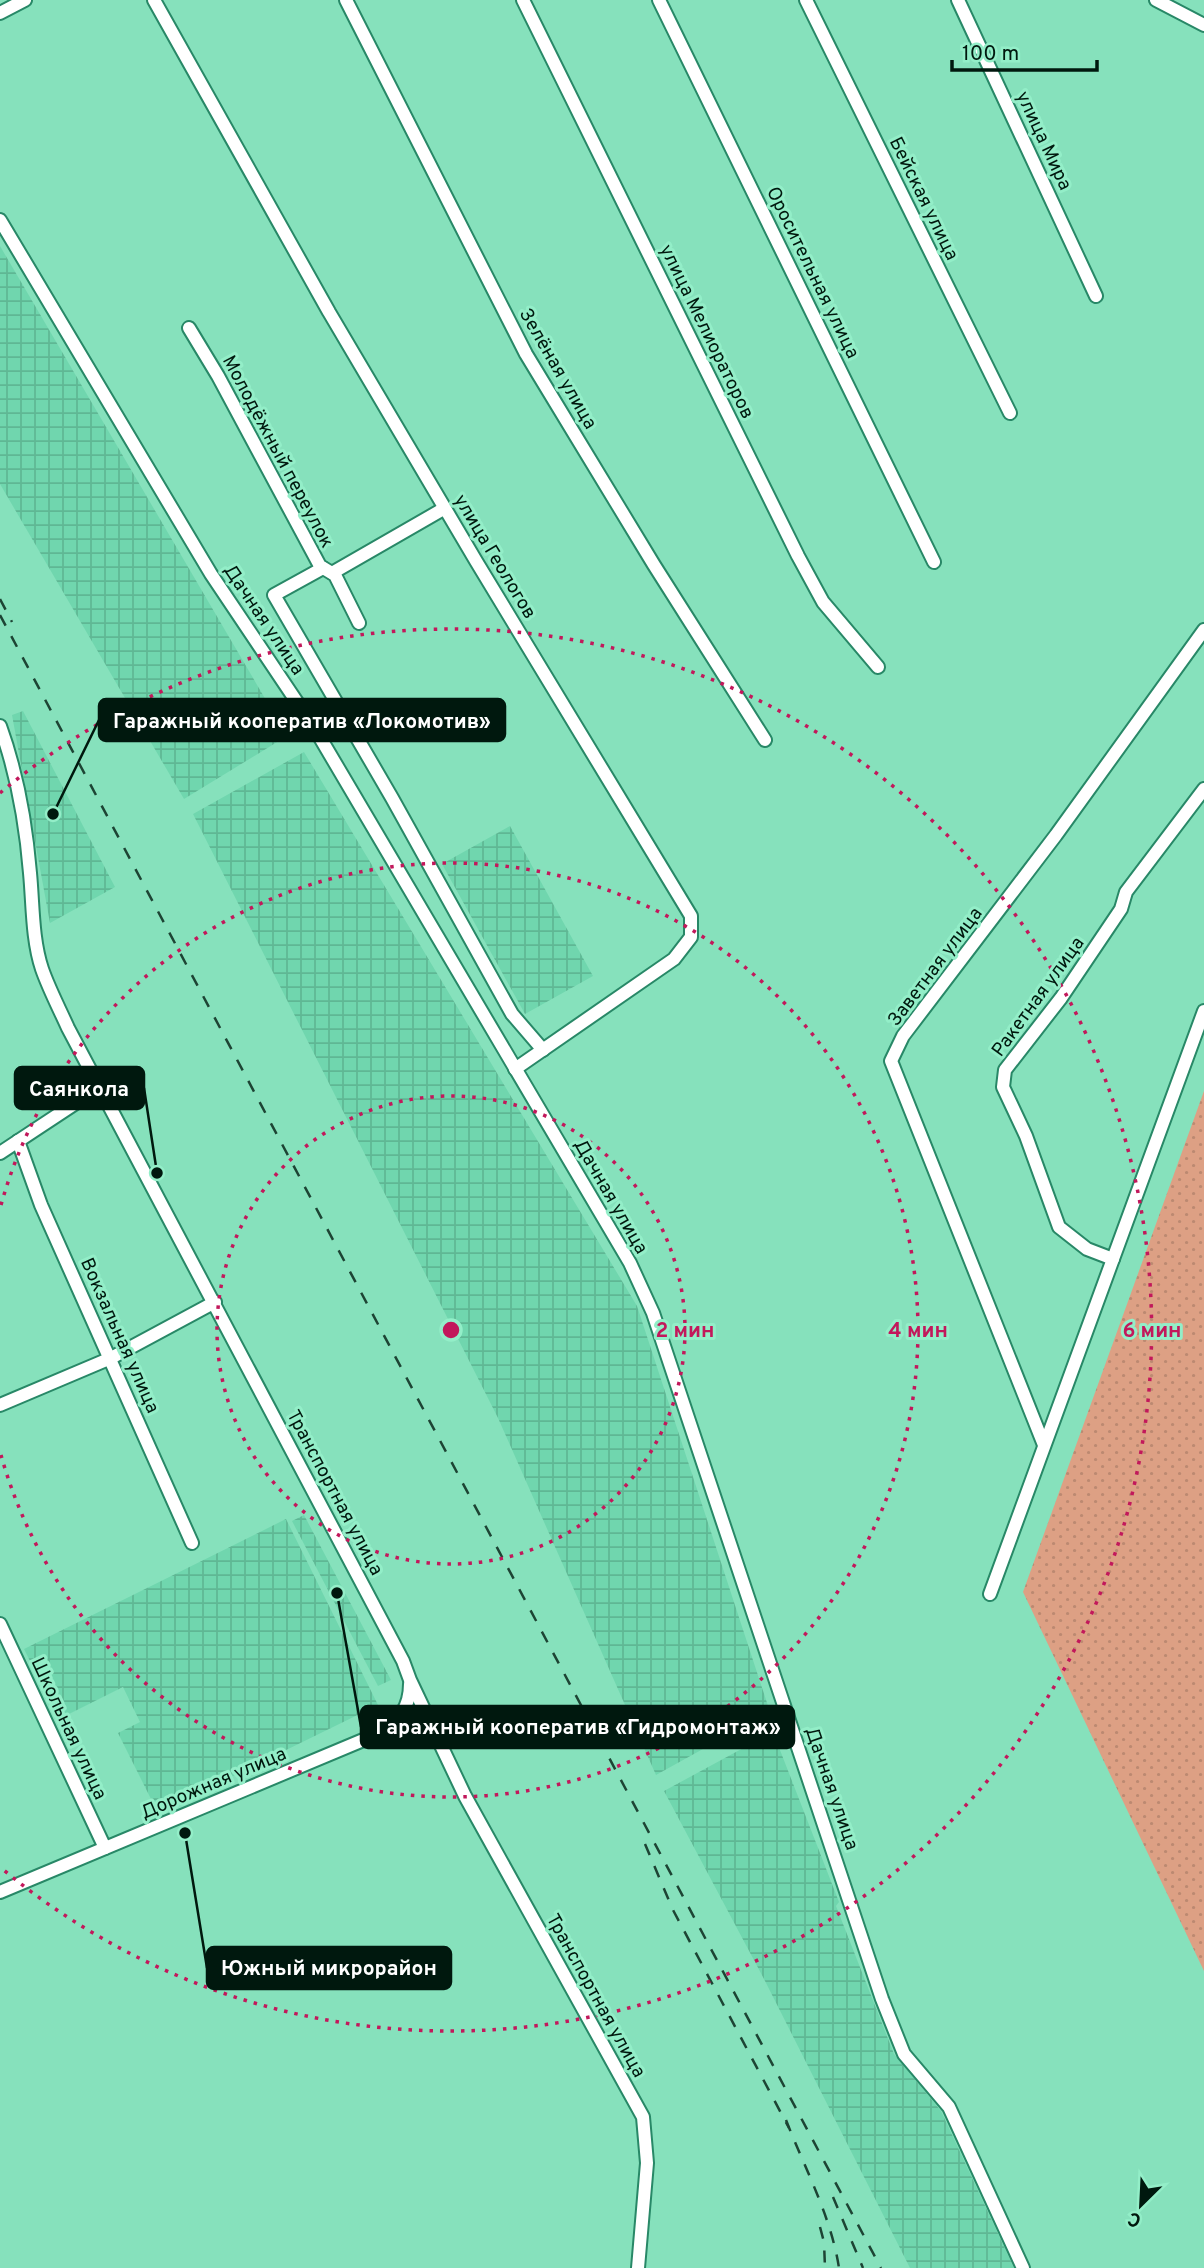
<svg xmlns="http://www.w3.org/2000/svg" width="1204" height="2268" viewBox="0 0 1204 2268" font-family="Overpass,sans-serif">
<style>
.industrial{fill:url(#industrial-grid)}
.grass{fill:url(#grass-dots)}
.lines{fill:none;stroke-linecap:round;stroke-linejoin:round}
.minor-casing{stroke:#288867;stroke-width:16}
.minor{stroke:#fff;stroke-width:12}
.rail{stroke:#1d4434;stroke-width:2.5;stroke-dasharray:12 12;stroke-linecap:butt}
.ring{fill:none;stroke:#c2185b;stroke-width:3.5;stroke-dasharray:3.5 7}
.labels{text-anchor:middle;stroke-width:6;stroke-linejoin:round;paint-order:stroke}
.street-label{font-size:19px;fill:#00180e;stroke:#93eec8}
.centre{fill:#c2185b;stroke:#93eec8;stroke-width:3.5}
.ring-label{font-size:21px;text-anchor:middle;font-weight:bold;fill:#c2185b;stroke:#93eec8;stroke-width:6;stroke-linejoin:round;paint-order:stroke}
.leader{fill:none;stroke:#00180e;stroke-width:2.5}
.callout-dot{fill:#00180e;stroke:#93eec8;stroke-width:2.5}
.callout{fill:#00180e;stroke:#00180e;stroke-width:2.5}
.callout-label{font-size:21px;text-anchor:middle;font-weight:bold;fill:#fff}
</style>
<defs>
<pattern id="industrial-grid" width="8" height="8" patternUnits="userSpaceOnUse" patternTransform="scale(1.75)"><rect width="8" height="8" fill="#70d6ae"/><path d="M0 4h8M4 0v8" fill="none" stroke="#5fb794"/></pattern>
<pattern id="grass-dots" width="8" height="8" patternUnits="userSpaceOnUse" patternTransform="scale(1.75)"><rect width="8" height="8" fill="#dda084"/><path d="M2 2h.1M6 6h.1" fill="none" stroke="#bc8971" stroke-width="1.8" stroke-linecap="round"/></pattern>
</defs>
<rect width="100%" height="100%" fill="#86e1bc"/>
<g class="industrial">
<polygon points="0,246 287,736 184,799 0,484"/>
<polygon points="23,711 115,887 50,923 12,715"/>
<polygon points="304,752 637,1306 770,1712 656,1775 498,1418 193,814"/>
<polygon points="510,826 593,976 525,1014 442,864"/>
<polygon points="304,1515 391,1680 378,1686 292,1521"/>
<polygon points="286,1519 378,1705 158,1813 118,1733 140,1722 123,1687 59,1719 24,1649"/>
<polygon points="773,1732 839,1902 836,1906 894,2054 941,2111 1014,2268 910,2268 765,1981 664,1791"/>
</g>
<polygon class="grass" points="1204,1091 1204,1971 1023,1592"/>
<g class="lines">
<defs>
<g id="minor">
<polyline points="154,0 329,312 476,561 691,916 691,937 674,959 515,1069"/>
<polyline points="346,0 526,354 654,565 765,740"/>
<polyline points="523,0 798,556 823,602 878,667"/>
<polyline points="659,0 934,562"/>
<polyline points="806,0 1010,413"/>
<polyline points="958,0 1096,296"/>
<polyline points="1156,0 1204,25"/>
<polyline points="0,13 25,0"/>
<polyline points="0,220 211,574 315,729 630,1263 653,1313 882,1999 904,2054 949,2107 1023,2268"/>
<polyline points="189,328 218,376 320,566 335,575 359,623"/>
<polyline points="323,568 274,595 392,798 512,1014 543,1050"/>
<polyline points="332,573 445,508"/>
<path d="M0 726C17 773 26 824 30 873 33 904 32 939 42 969 49 989 59 1008 68 1028L403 1661 410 1680 465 1796 643 2117 647 2163 638 2268"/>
<polyline points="18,1141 41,1205 192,1543"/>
<polyline points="0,1153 100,1087"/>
<polyline points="1113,1259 1087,1249 1059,1227 1026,1136 1003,1087 1005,1070 1061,998 1121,909 1126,892 1204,789"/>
<polyline points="0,1405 111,1358 215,1302"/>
<polyline points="1044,1445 891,1061 903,1036 1056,835 1204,630"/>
<polyline points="990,1594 1204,1011"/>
<polyline points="0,1624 105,1848"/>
<path d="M387 1732C407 1728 419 1728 437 1737"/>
<path d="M0 1892 380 1733C399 1720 410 1708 410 1684"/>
</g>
</defs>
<use href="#minor" class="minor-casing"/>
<use href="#minor" class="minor"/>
<g class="rail">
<polyline points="0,599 12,622"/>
<polyline points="0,615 881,2268"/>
<polyline points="645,1844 673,1910 789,2128"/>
<path d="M786 2120C805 2169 831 2216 839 2268"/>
<polyline points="833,2197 863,2268"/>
<polyline points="820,2227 824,2242 825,2268"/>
</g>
</g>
<g class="ring">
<circle cx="451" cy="1330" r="234"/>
<path d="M1 1205A467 467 0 1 1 1 1455"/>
<path d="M0 793A701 701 0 1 1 0 1867"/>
</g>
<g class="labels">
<g class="street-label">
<text transform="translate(1045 140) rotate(65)" y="7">улица Мира</text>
<text transform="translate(925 198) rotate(64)" y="7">Бейская улица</text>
<text transform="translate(814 272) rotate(64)" y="7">Оросительная улица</text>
<text transform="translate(708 331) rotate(64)" y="7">улица Мелиораторов</text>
<text transform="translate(559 368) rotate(60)" y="7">Зелёная улица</text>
<text transform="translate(279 451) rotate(62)" y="7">Молодёжный переулок</text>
<text transform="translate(496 556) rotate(59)" y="7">улица Геологов</text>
<text transform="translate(265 619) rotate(56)" y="7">Дачная улица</text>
<text transform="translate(934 966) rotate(-53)" y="7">Заветная улица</text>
<text transform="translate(1037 996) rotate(-54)" y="7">Ракетная улица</text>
<text transform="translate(612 1196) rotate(60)" y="7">Дачная улица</text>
<text transform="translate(121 1335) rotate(66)" y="7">Вокзальная улица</text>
<text transform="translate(336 1492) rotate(62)" y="7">Транспортная улица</text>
<text transform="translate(70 1728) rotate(65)" y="7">Школьная улица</text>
<text transform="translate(213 1782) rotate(-23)" y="7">Дорожная улица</text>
<text transform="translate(833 1788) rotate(71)" y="7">Дачная улица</text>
<text transform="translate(597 1995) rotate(61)" y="7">Транспортная улица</text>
</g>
</g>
<circle cx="451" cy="1330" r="10" class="centre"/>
<g class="ring-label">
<text x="685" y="1337">2 мин</text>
<text x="918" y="1337">4 мин</text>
<text x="1152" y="1337">6 мин</text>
</g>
<path class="leader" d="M53 814L99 720M157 1173L144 1088M337 1593L361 1727M185 1833L207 1968"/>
<g class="callout-dot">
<circle cx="53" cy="814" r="7"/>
<circle cx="157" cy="1173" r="7"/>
<circle cx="337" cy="1593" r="7"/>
<circle cx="185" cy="1833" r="7"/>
</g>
<g class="callout">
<rect x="99" y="699" width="406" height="42" rx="7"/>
<rect x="15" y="1067" width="129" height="42" rx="7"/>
<rect x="361" y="1706" width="433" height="42" rx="7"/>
<rect x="207" y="1947" width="244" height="42" rx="7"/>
</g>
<g class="callout-label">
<text x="302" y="728">Гаражный кооператив «Локомотив»</text>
<text x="79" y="1096">Саянкола</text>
<text x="578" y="1734">Гаражный кооператив «Гидромонтаж»</text>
<text x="329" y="1975">Южный микрорайон</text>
</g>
<g transform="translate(1141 2205) rotate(204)" stroke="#93eec8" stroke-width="5" paint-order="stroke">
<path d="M0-5L12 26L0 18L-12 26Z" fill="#00180e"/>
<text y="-10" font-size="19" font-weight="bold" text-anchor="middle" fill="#00180e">С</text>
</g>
<path d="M952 60v10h145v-10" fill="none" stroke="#00180e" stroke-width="3.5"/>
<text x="962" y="60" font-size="21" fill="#00180e" stroke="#93eec8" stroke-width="5" paint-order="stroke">100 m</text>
</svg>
